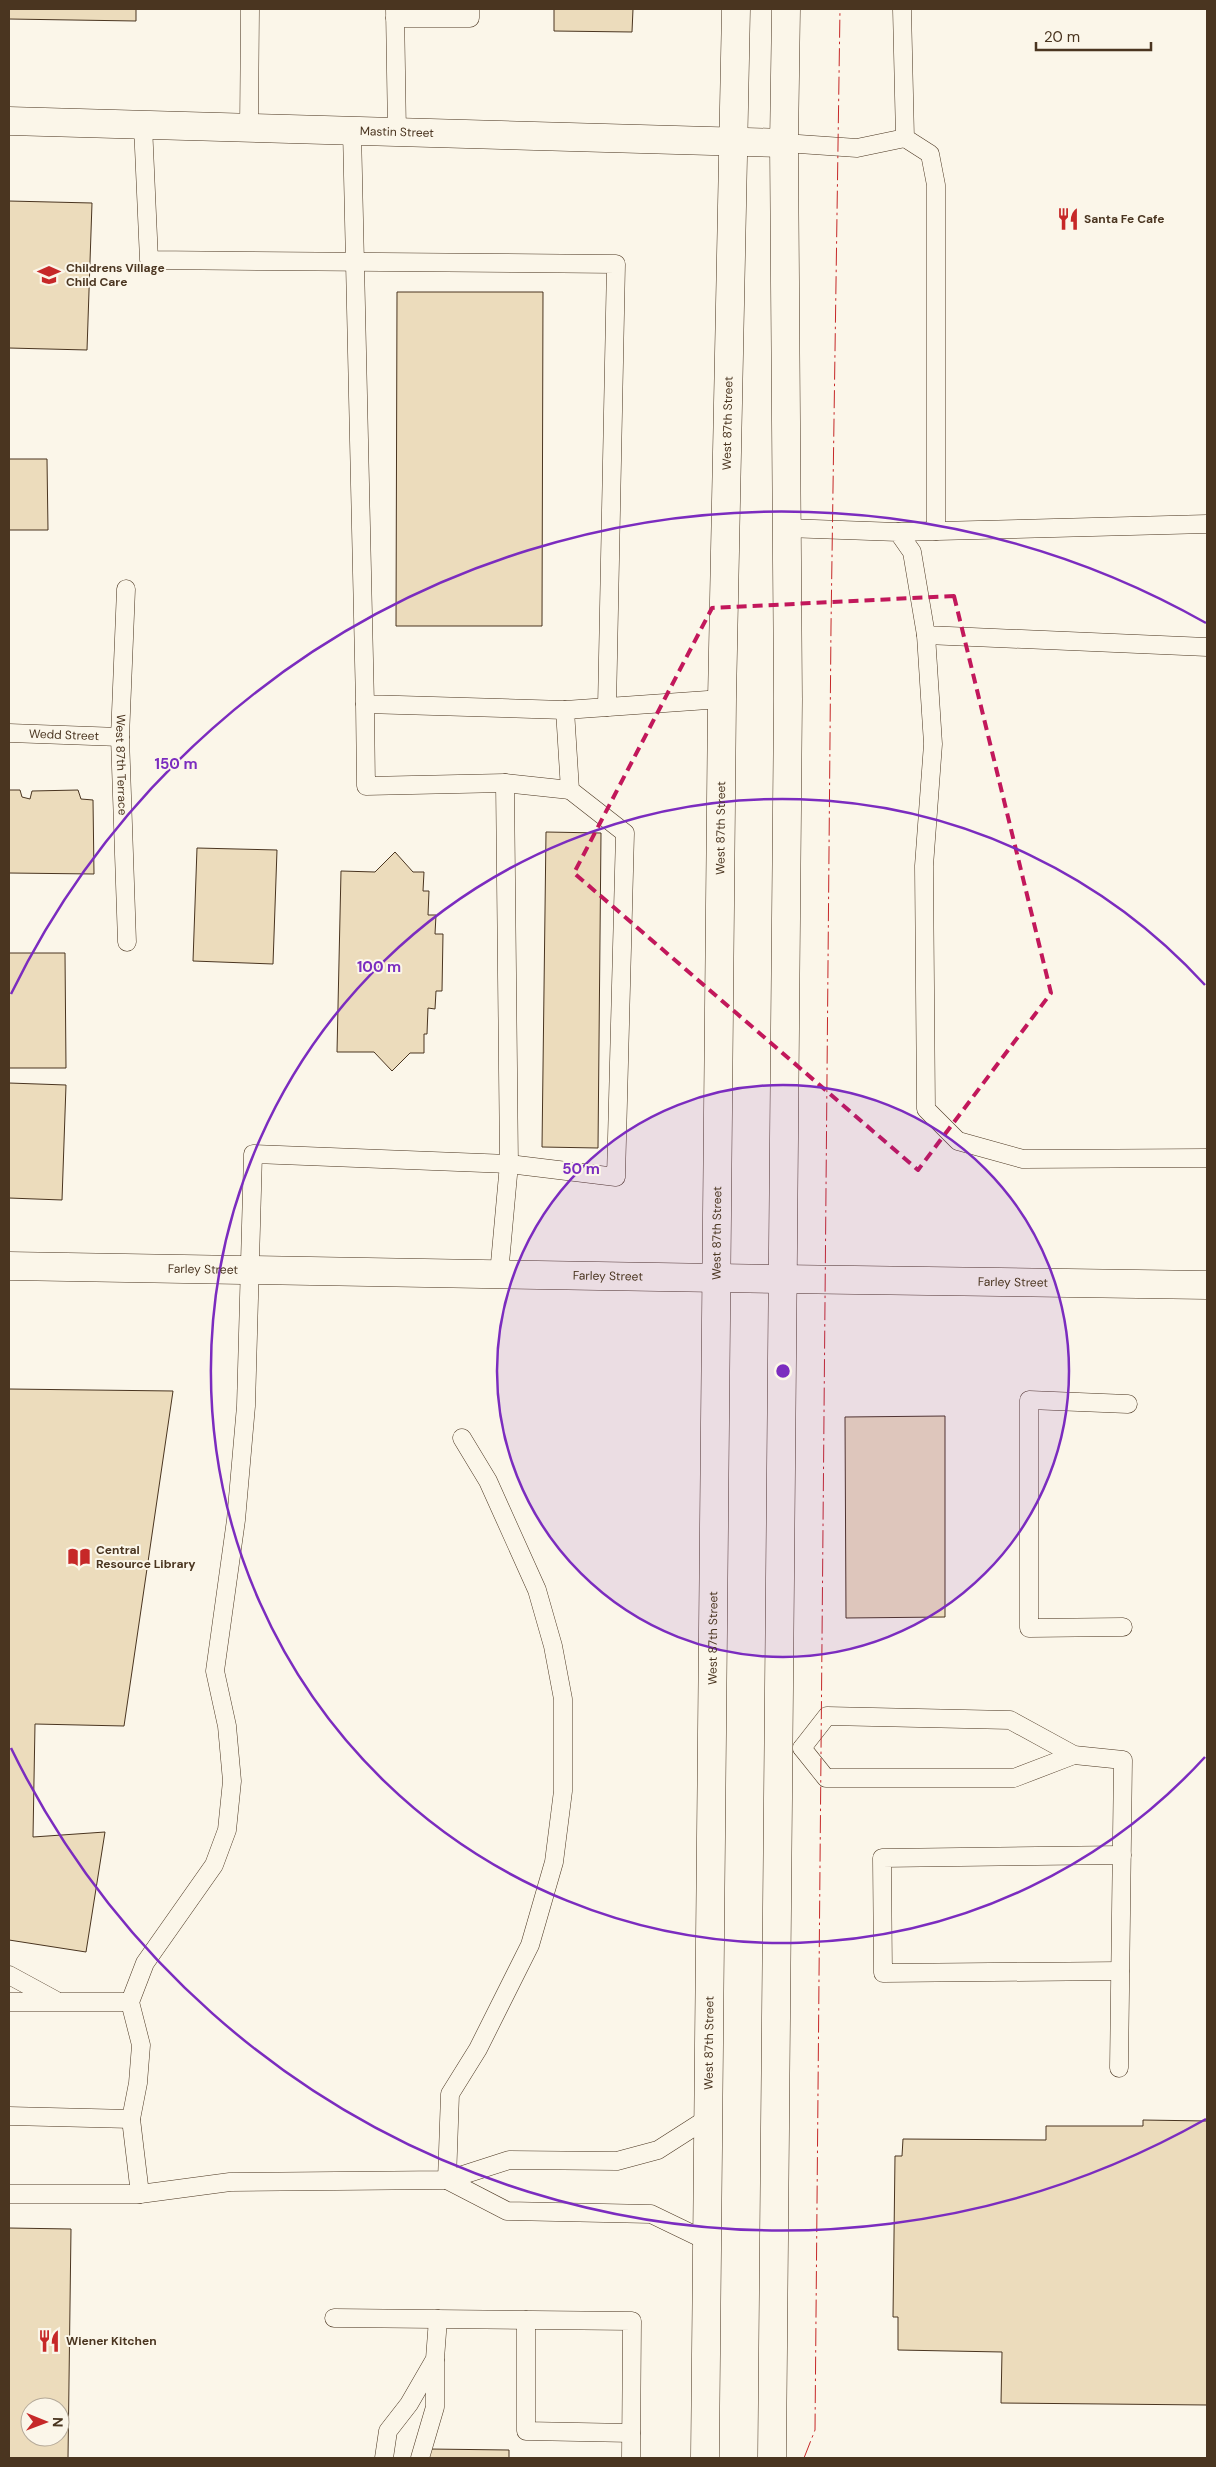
<svg xmlns="http://www.w3.org/2000/svg" width="1216" height="2467" viewBox="0 0 1216 2467" font-family="'DM Sans',sans-serif">
<style>
.building{fill:#ecdcbc;stroke:#4a3520;fill-rule:evenodd}
.lines{fill:none;stroke-linecap:round;stroke-linejoin:round}
.lane-casing{stroke:#4a3520;stroke-width:19}
.street-casing{stroke:#4a3520;stroke-width:29}
.secondary-casing{stroke:#4a3520;stroke-width:29}
.lane{stroke:#fbf6e9;stroke-width:18}
.street{stroke:#fbf6e9;stroke-width:28}
.secondary{stroke:#fbf6e9;stroke-width:28}
.power{stroke:#c62828;stroke-width:1;stroke-dasharray:18 4 2.5 4;stroke-linecap:butt}
.marked{fill:none;stroke:#c2185b;stroke-width:4;stroke-dasharray:10 6;stroke-linejoin:round}
.ring{fill:none;stroke:#7b2cbf;stroke-width:2.5}
.labels{text-anchor:middle;stroke-width:4;stroke-linejoin:round;paint-order:stroke}
.street-label{font-size:12px;fill:#4a3520;stroke:#fbf6e9}
.poi-label{font-size:12px;font-weight:bold;fill:#4a3520;stroke:#fbf6e9;text-anchor:start}
.centre{fill:#7b2cbf;stroke:#fbf6e9;stroke-width:2.5}
.ring-label{font-size:15px;text-anchor:middle;font-weight:bold;fill:#7b2cbf;stroke:#fbf6e9;stroke-width:4;stroke-linejoin:round;paint-order:stroke}
</style>
<rect width="100%" height="100%" fill="#fbf6e9"/>
<g class="building">
<polygon points="9,9 136,9 136,21 9,19"/>
<polygon points="554,9 633,9 632,32 554,31"/>
<polygon points="9,201 92,203 87,350 9,348"/>
<polygon points="397,292 543,292 542,626 396,626"/>
<polygon points="9,459 47,459 48,530 9,530"/>
<polygon points="9,790 20,790 22,797 30,799 32,791 78,790 81,799 93,800 94,874 9,873"/>
<polygon points="546,832 601,833 598,1148 542,1147"/>
<polygon points="197,848 277,850 273,964 193,961"/>
<polygon points="395,852 413,872 424,872 423,891 429,891 428,915 436,915 435,934 443,934 442,991 436,991 435,1009 428,1008 427,1034 424,1034 424,1053 410,1053 392,1071 374,1052 337,1052 341,871 375,872"/>
<polygon points="9,953 65,953 66,1068 9,1068"/>
<polygon points="9,1083 66,1085 62,1200 9,1198"/>
<polygon points="9,1389 173,1391 124,1726 35,1724 33,1837 105,1832 86,1952 9,1940"/>
<polygon points="945,1416 945,1617 846,1618 845,1417"/>
<polygon points="1143,2120 1207,2121 1207,2405 1001,2403 1002,2352 898,2350 898,2317 893,2317 895,2156 902,2156 903,2139 1046,2140 1046,2126 1143,2126"/>
<path d="M9 2228 71 2229 68 2458H9ZM30 2407H60V2437H30Z"/>
<polygon points="429,2449 509,2450 509,2458 429,2458"/>
</g>
<g class="lines">
<defs>
<g id="lane">
<polyline points="395,9 397,133"/>
<polyline points="902,9 905,138 930,154 936,185 936,531"/>
<polyline points="395,18 470,18 470,9"/>
<polyline points="143,125 149,260 616,264 607,707"/>
<polyline points="249,128 250,9"/>
<polyline points="352,131 365,704 565,710"/>
<polyline points="784,143 857,148 905,138"/>
<polyline points="786,528 898,532 912,552 926,635 1207,647"/>
<polyline points="898,532 1207,524"/>
<path id="s1" d="M126 589 120 737 127 942"/>
<polyline points="926,635 933,744 924,866 926,1109 958,1141 1023,1159 1207,1158"/>
<polyline points="365,704 366,786 505,783"/>
<path id="s2" d="M9 733 120 737"/>
<polyline points="499,1274 509,1164 616,1177 625,833 570,790 565,710 722,699"/>
<polyline points="1123,1627 1029,1628 1029,1400 1128,1404"/>
<polyline points="802,1748 827,1716 1010,1720 1074,1755 1123,1760 1119,2068"/>
<polyline points="802,1748 826,1778 1014,1778 1074,1755"/>
<polyline points="1120,1971 883,1973 882,1858 1122,1855"/>
<polyline points="9,1975 55,2000"/>
<polyline points="9,2002 130,2002"/>
<polyline points="9,2116 131,2119"/>
<polyline points="447,2180 450,2094 478,2049 530,1945 554,1862 563,1791 563,1699 553,1646 537,1590 488,1481 462,1438"/>
<polyline points="447,2180 507,2211 651,2214 707,2241"/>
<polyline points="9,2194 140,2194 230,2182 447,2180 509,2160 617,2161 658,2150 708,2118"/>
<polyline points="140,2194 131,2119 138,2083 141,2045 130,2002 145,1963 214,1865 227,1830 232,1781 227,1726 215,1671 236,1520 246,1406 253,1154 509,1164 505,783 570,790"/>
<polyline points="334,2318 632,2321 631,2458"/>
<polyline points="526,2320 526,2431 631,2433"/>
<polyline points="384,2458 388,2431 409,2404 435,2359 438,2319"/>
<polyline points="420,2458 435,2407 435,2360"/>
</g>
<g id="street">
<path id="s3" d="M9 121 784 143"/>
<path id="s4" d="M782 1279 1207 1285"/>
</g>
<g id="secondary">
<path id="s5" d="M9 1266 782 1279"/>
<path id="s6" d="M705 2458 722 699 736 9"/>
<polyline points="772,2458 788,699 784,143 786,9"/>
</g>
</defs>
<use href="#lane" class="lane-casing"/>
<use href="#street" class="street-casing"/>
<use href="#secondary" class="secondary-casing"/>
<use href="#lane" class="lane"/>
<use href="#street" class="street"/>
<use href="#secondary" class="secondary"/>
<polyline class="power" points="804,2458 815,2430 831,626 840,9"/>
</g>
<path class="marked" d="M954 596 1051 993 918 1170 574 873 712 608Z"/>
<circle cx="783" cy="1371" r="286" fill="#7b2cbf" fill-opacity=".12"/>
<g class="ring">
<circle cx="783" cy="1371" r="286"/>
<path d="M1205 1757A572 572 0 1 1 1205 985"/>
<path d="M1206 2119A859 859 0 0 1 11 1748M11 994A859 859 0 0 1 1206 623"/>
</g>
<defs>
<symbol id="restaurant-bare" viewBox="-9 -9 18 18"><path d="M-5-6h1v4h1v-4h1v4h1v-4h1v5L-1.5 .5V6h-2V.5L-5-1ZM5-6V6H3V1.5H1.5Q1.5-4 5-6Z" fill="#c62828" stroke="#fbf6e9" stroke-width="2.5" paint-order="stroke"/></symbol>
<symbol id="school-bare" viewBox="-9 -9 18 18"><path d="M0-5L7-2L0 1L-7-2ZM-4 1L0 2.5L4 1V4Q0 6-4 4Z" fill="#c62828" stroke="#fbf6e9" stroke-width="2.5" paint-order="stroke"/></symbol>
<symbol id="library-bare" viewBox="-9 -9 18 18"><path d="M-6-4Q-3-5.5-.7-3.5V5Q-3 3-6 4ZM6-4Q3-5.5 .7-3.5V5Q3 3 6 4Z" fill="#c62828" stroke="#fbf6e9" stroke-width="2.5" paint-order="stroke"/></symbol>
</defs>
<g fill-rule="evenodd">
<use href="#restaurant-bare" x="1052" y="203" width="32" height="32"/>
<use href="#school-bare" x="33" y="259" width="32" height="32"/>
<use href="#library-bare" x="63" y="1541" width="32" height="32"/>
<use href="#restaurant-bare" x="33" y="2325" width="32" height="32"/>
</g>
<g class="labels">
<g class="street-label">
<text dy="4" stroke="none"><textPath href="#s3" startOffset="388">Mastin Street</textPath></text>
<text dy="4" stroke="none"><textPath href="#s6" startOffset="2035">West 87th Street</textPath></text>
<text dy="4" stroke="none"><textPath href="#s2" startOffset="55">Wedd Street</textPath></text>
<text dy="4" stroke="none"><textPath href="#s1" startOffset="176">West 87th Terrace</textPath></text>
<text dy="4" stroke="none"><textPath href="#s6" startOffset="1630">West 87th Street</textPath></text>
<text dy="4" stroke="none"><textPath href="#s6" startOffset="1225">West 87th Street</textPath></text>
<text dy="4" stroke="none"><textPath href="#s5" startOffset="194">Farley Street</textPath></text>
<text dy="4" stroke="none"><textPath href="#s5" startOffset="599">Farley Street</textPath></text>
<text dy="4" stroke="none"><textPath href="#s4" startOffset="231">Farley Street</textPath></text>
<text dy="4" stroke="none"><textPath href="#s6" startOffset="820">West 87th Street</textPath></text>
<text dy="4" stroke="none"><textPath href="#s6" startOffset="415">West 87th Street</textPath></text>
</g>
<g class="poi-label">
<text x="1084" y="223">Santa Fe Cafe</text>
<text x="66" y="272">Childrens Village<tspan x="66" dy="14">Child Care</tspan></text>
<text x="96" y="1554">Central<tspan x="96" dy="14">Resource Library</tspan></text>
<text x="66" y="2345">Wiener Kitchen</text>
</g>
</g>
<circle cx="783" cy="1371" r="8" class="centre"/>
<g class="ring-label">
<text x="176" y="769">150 m</text>
<text x="379" y="972">100 m</text>
<text x="581" y="1174">50 m</text>
</g>
<rect width="1216" height="2467" fill="none" stroke="#4a3520" stroke-width="20"/>
<g transform="translate(45 2422) rotate(91)"><circle r="24" fill="#fbf6e9" stroke="#b4a999"/>
<path d="M0-4L9 19L0 12L-9 19Z" fill="#c62828"/>
<text y="-8" font-size="14" font-weight="bold" text-anchor="middle" fill="#4a3520">N</text>
</g>
<path d="M1036 42v8h115v-8" fill="none" stroke="#4a3520" stroke-width="2.5"/>
<text x="1044" y="42" font-size="15" fill="#4a3520" stroke="#fbf6e9" stroke-width="4" paint-order="stroke">20 m</text>
</svg>
